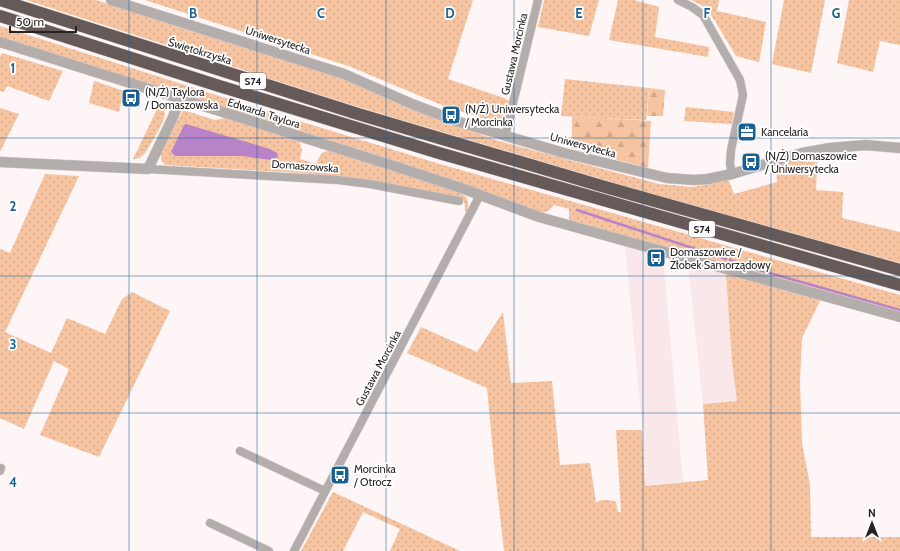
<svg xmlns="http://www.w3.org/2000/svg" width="900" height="551" viewBox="0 0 900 551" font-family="Cabin,sans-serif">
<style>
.built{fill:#fae7ea}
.grass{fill:url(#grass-dots)}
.forest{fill:url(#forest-firs)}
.water{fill:#b884c7}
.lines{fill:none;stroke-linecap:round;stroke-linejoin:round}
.stream{stroke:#b884c7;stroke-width:2.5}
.minor-casing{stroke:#d7cfd0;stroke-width:9}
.tertiary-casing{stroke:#d7cfd0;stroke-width:11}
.motorway-casing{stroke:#d7cfd0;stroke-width:13}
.minor{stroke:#b3adac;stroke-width:8}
.tertiary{stroke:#b3adac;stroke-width:10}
.motorway{stroke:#655a58;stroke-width:12}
.grid{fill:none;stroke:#196195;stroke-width:1;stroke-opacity:0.55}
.labels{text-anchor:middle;stroke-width:3.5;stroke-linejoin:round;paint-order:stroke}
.shield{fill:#fff;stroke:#686565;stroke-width:1}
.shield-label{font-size:10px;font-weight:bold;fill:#282323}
.street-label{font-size:11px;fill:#282323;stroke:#fff}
.poi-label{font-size:11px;fill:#282323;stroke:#fff;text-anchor:start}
.grid-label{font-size:13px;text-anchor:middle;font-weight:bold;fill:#196195;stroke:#fff;stroke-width:3.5;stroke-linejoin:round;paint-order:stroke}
</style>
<defs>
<pattern id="grass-dots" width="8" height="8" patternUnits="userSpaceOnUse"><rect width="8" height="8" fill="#f6c4a0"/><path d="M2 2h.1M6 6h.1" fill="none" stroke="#d3a88a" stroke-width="1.8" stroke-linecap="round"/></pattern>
<pattern id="forest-firs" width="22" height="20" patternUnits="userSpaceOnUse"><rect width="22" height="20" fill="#f6c4a0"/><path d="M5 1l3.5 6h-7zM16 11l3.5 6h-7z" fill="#d3a88a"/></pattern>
</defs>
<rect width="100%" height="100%" fill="#fef5f6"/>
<g class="built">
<polygon points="625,246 663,257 683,482 645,486 642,424"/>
<polygon points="688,264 726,274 732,362 737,401 703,404"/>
</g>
<g class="grass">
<polygon points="26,0 96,0 342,78 416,111 499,141 659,184 692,187 710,184 728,179 734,194 777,182 776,165 818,154 816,190 843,192 842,218 900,232 900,263 638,190 352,105"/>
<polygon points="145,0 473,0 448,79 504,98 509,101 504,125 444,106 351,67"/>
<polygon points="544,0 599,0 589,36 538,27"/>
<polygon points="618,0 634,0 659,7 655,37 709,47 708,57 609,40"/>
<polygon points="691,0 719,0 717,11 766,22 759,62 736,56 715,21 705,7"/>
<polygon points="784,0 825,0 811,73 772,64"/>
<polygon points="849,0 900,0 900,45 880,41 873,72 837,63"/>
<path d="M0 26 263 110 440 164 900 295V314L570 222 569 218V209L554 205C550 210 546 213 540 213L0 37Z"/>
<polygon points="2,53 63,71 49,101 7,86 4,92 0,91 0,57"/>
<polygon points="565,79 649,88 646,120 561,116"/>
<polygon points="94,81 124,91 119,112 89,103"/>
<path d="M160 103C163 106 165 110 165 114 164 123 151 143 146 152 142 157 139 159 133 159Z"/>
<polygon points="686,107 734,112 732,124 684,121"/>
<polygon points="0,108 19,114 0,152"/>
<path d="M183 110 215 120 226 118 294 139 300 143 302 150 300 159 316 164C320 156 321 150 331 151L459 192 467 198 469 210 467 214C462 207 469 201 457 197L358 178 285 172 165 165 161 160V152Z"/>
<polygon points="45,174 79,176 5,332 51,353 67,318 105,334 122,299 132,292 170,311 99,457 40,435 69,369 54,361 24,429 0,418 0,249 10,253"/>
<path d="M726 274 821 299 802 338 800 381 802 443 810 485 811 537H900V551H504L494 463 487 388 407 353 421 327 477 352 503 312 511 383 552 381 560 465 590 463 596 503C602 498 609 500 616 502L618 512H621L616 430H642L645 486 708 480 703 404 737 401 732 362Z"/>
<polygon points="333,492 460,551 390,551 400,529 363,512 343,551 301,551"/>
</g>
<g class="forest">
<polygon points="649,88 665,90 663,116 647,116"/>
<polygon points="572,116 651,121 648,168 572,148"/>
</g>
<polygon class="water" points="186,124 270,149 277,153 278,156 275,159 271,160 242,156 175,156 171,152 184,125"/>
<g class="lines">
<g class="stream">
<polyline points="577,210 726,259"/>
<polyline points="730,260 759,270 900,310"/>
</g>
<defs>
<g id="minor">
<polyline points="678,0 692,7 703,15 740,80 743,95 731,150 730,164 732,174"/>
<polyline points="505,136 538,0"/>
<polyline points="148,169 338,180 370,184 459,201"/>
<polyline points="240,451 325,491"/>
<polyline points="0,471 1,468"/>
<polyline points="210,523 269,551"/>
<polyline points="294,551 480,195"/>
</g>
<g id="tertiary">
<polyline points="111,0 344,74 412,104 459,122 564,153 667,178 694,180 708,179 732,174 802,153 830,148 866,145 900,148"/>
<polyline points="0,42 391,165 464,189 539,217 900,317"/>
<polyline points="0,162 148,169 173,117 180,99"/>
</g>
<g id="motorway">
<polyline points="0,0 358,114 605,187 900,270"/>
<polyline points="0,16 216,85 439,153 900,285"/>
</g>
</defs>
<use href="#minor" class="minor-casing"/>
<use href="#tertiary" class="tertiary-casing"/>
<use href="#motorway" class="motorway-casing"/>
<use href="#minor" class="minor"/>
<use href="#tertiary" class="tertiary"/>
<use href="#motorway" class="motorway"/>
</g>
<path class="grid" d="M129 0V551M257 0V551M386 0V551M514 0V551M643 0V551M771 0V551M0 138H900M0 276H900M0 413H900"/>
<defs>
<symbol id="bus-square" viewBox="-11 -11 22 22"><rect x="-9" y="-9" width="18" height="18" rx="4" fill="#196195" stroke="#fff"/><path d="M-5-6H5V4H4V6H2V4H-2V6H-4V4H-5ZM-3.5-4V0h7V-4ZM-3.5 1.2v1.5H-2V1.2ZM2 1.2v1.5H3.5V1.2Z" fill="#fff"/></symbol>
<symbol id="office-square" viewBox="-11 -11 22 22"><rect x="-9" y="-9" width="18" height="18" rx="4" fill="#196195" stroke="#fff"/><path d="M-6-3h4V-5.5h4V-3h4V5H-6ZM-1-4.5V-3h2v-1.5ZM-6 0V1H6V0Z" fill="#fff"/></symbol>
</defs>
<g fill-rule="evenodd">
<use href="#bus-square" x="120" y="87" width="22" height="22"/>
<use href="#bus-square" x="440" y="104" width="22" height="22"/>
<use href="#office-square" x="736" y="121" width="22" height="22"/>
<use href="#bus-square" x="740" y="151" width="22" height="22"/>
<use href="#bus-square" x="645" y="247" width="22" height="22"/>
<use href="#bus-square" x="329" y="464" width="22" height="22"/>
</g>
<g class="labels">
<g class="shield">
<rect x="240" y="73" width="26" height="16" rx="3"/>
<rect x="689" y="221" width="26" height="16" rx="3"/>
</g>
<g class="shield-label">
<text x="253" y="85">S74</text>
<text x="702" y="233">S74</text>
</g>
<g class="street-label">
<text transform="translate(278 40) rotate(18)" y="4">Uniwersytecka</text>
<text transform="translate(200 51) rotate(17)" y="4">Świętokrzyska</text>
<text transform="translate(514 54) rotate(-77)" y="4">Gustawa Morcinka</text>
<text transform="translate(264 113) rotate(18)" y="4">Edwarda Taylora</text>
<text transform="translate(583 145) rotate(15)" y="4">Uniwersytecka</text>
<text transform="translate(305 166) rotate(4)" y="4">Domaszowska</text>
<text transform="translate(378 368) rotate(-62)" y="4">Gustawa Morcinka</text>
</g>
<g class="poi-label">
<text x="145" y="96">(N/Ż) Taylora<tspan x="145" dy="13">/ Domaszowska</tspan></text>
<text x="465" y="113">(N/Ż) Uniwersytecka<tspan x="465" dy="13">/ Morcinka</tspan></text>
<text x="761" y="136">Kancelaria</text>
<text x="765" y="160">(N/Ż) Domaszowice<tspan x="765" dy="13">/ Uniwersytecka</tspan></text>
<text x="670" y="256">Domaszowice /<tspan x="670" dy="13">Żłobek Samorządowy</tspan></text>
<text x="354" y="473">Morcinka<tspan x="354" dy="13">/ Otrocz</tspan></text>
</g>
</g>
<g class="grid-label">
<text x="193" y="18">B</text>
<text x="321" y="18">C</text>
<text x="450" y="18">D</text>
<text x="579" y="18">E</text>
<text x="707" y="18">F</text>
<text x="836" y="18">G</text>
<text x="13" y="73">1</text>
<text x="13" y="211">2</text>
<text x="13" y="349">3</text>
<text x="13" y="487">4</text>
</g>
<g transform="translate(872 523)" stroke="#ffffff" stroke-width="3" paint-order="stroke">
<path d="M0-3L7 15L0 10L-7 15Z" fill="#282323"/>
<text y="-6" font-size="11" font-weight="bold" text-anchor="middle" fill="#282323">N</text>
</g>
<path d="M10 26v6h66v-6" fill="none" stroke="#282323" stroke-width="2"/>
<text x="16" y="26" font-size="12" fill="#282323" stroke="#ffffff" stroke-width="3" paint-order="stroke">50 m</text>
</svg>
